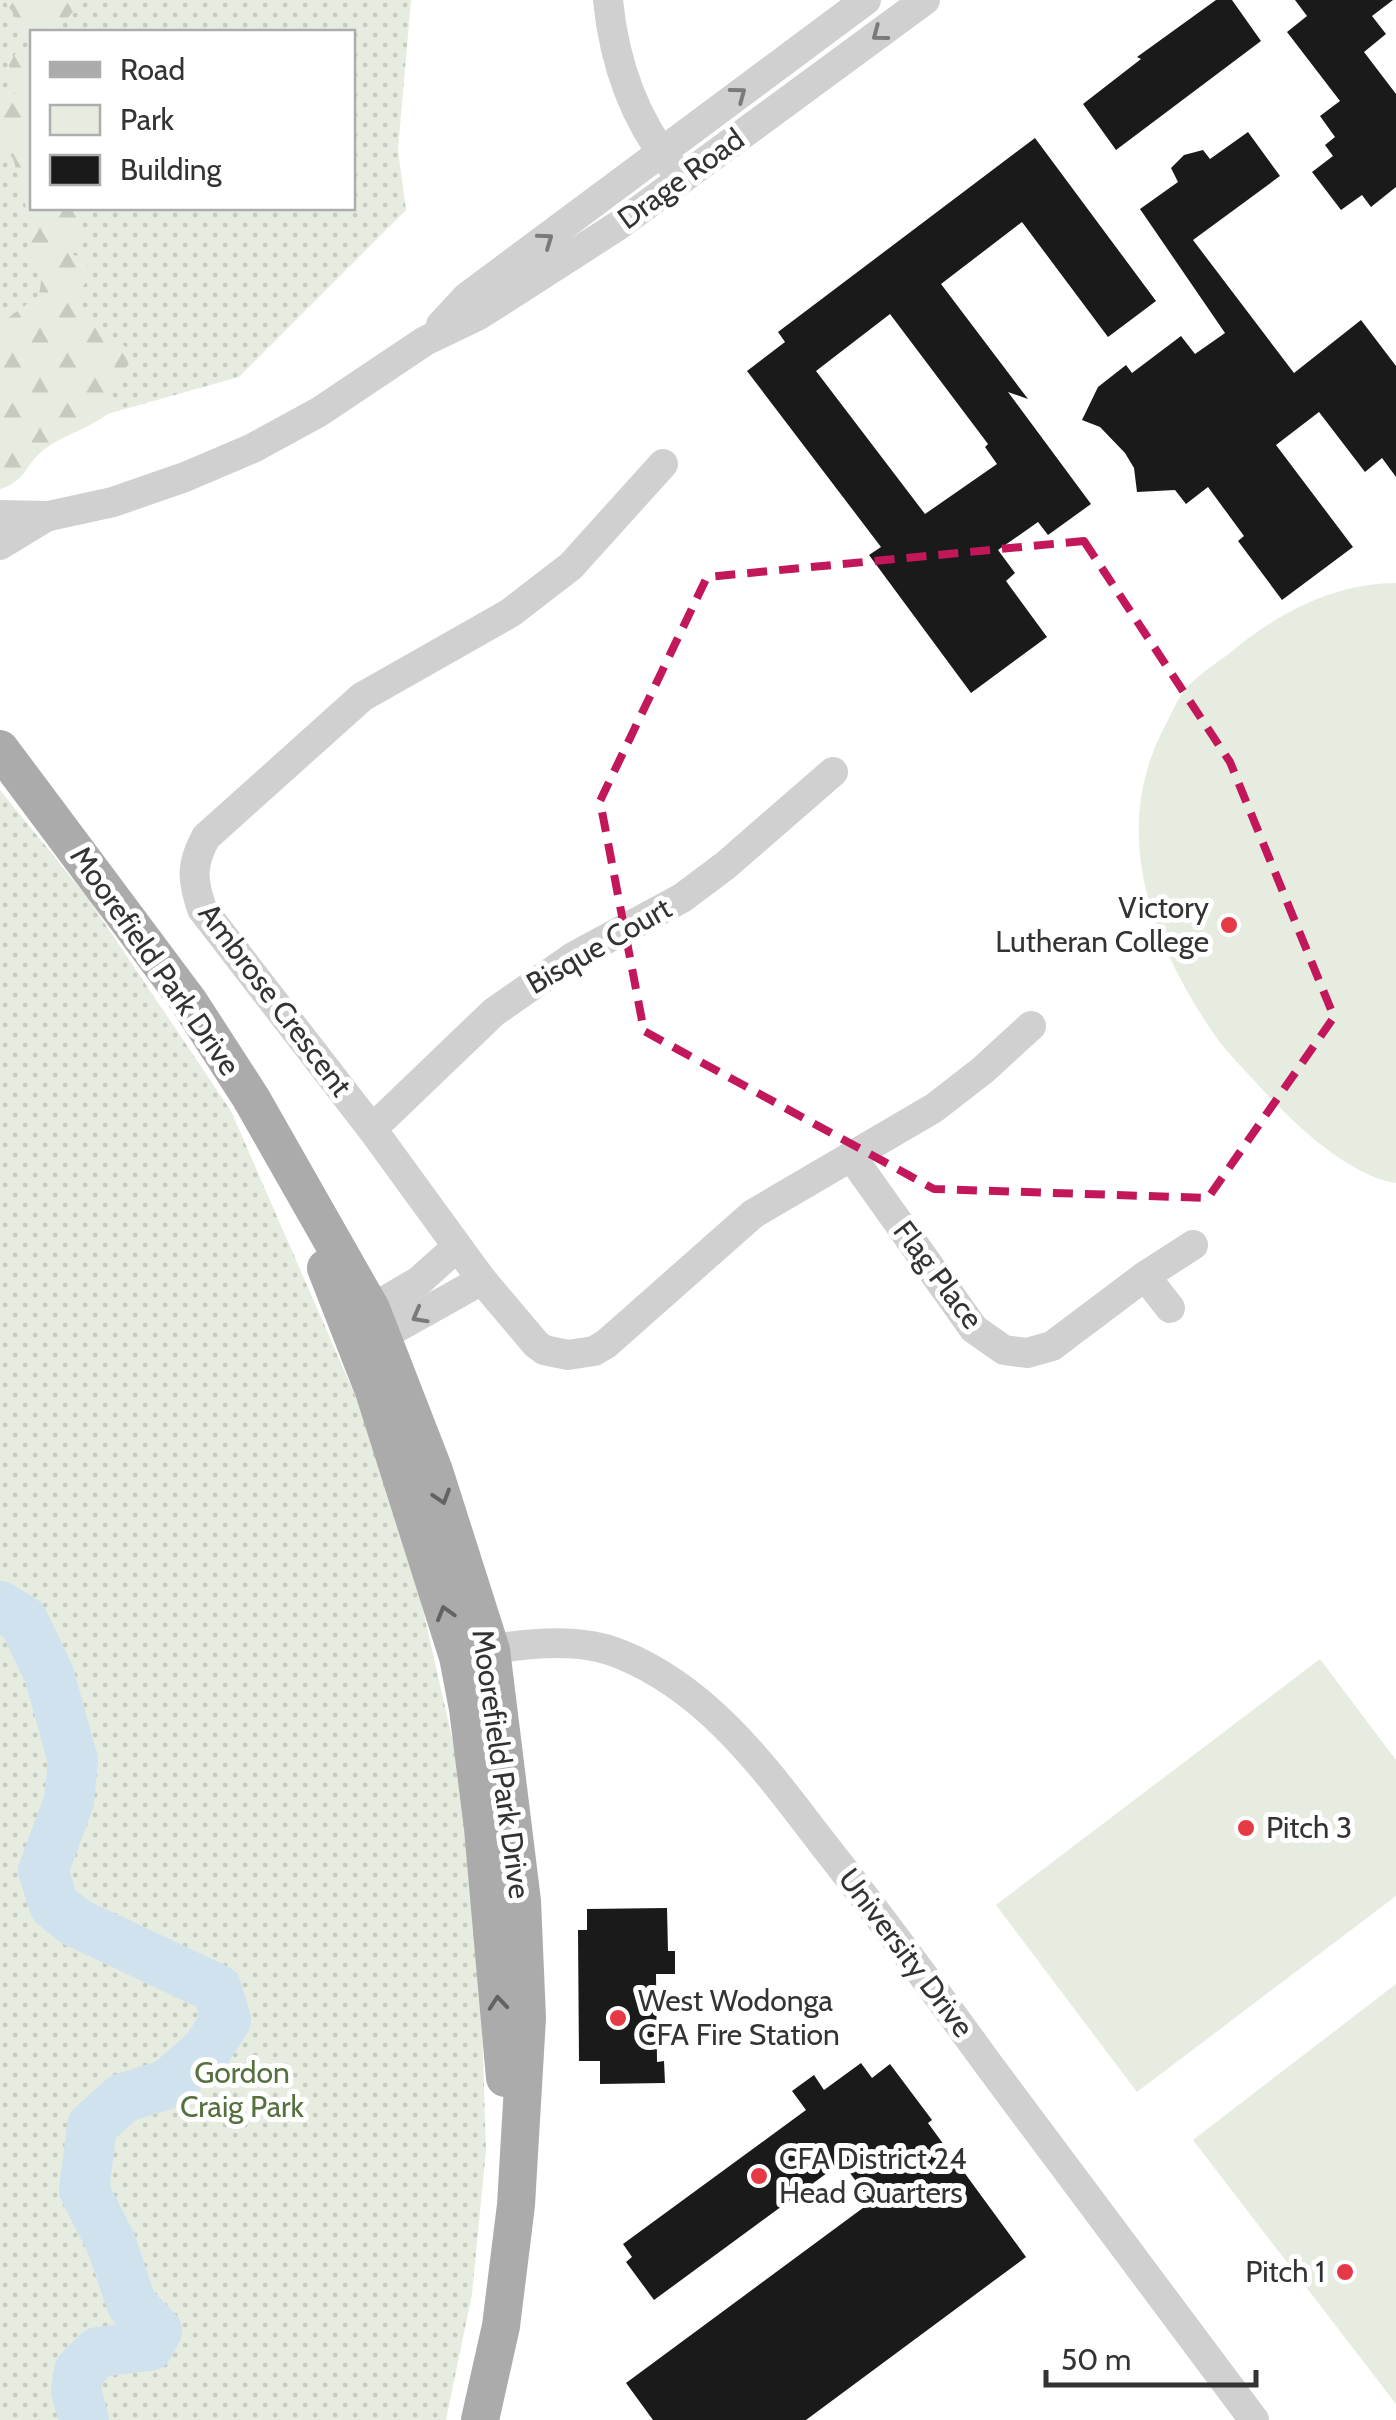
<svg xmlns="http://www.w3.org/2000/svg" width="1396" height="2420" viewBox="0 0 1396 2420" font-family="Cabin,sans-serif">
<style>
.green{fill:url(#green-dots);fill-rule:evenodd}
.forest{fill:url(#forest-firs)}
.pitch{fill:#e6ecdf}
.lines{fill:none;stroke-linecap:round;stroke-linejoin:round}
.river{stroke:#cfe2ee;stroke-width:50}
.building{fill:#1a1a1a;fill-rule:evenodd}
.minor{stroke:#d0d0d0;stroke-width:30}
.major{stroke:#ababab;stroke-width:38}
.oneway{stroke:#7a7a7a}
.oneway2{stroke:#636363}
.marked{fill:none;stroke:#c2185b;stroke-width:8;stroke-dasharray:20 12;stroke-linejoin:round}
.poi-dot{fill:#e63946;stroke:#fff;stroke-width:4}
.labels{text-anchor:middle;stroke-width:10;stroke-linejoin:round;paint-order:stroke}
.street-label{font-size:30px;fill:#333;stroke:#fff}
.poi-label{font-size:30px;fill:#333;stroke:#fff;text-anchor:start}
.park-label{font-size:30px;fill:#56703f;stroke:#fff}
</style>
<defs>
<pattern id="green-dots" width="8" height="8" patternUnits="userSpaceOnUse" patternTransform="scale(2.5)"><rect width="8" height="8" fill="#e6ecdf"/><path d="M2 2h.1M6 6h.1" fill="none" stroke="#c6cbc0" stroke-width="1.8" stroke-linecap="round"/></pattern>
<pattern id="forest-firs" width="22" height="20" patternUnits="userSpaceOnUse" patternTransform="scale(2.5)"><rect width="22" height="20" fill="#e6ecdf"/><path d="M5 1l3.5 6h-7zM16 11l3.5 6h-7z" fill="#c6cbc0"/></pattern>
</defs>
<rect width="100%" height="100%" fill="#fff"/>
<g class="green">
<path d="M0 0H411L398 150 406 210 239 377 0 444ZM32 32H352V208H32Z"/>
<polygon points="0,790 87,897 231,1111 395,1487 476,1843 486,2150 472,2294 446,2420 0,2420"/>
</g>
<g class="forest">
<path d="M4 0H81C61 29 59 29 28 34Z"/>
<path d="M32 45V208H86L72 254 86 260 90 277 81 289 79 304 101 334 117 340 130 350V361L121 377 108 381 106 398 109 413C90 428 66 434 46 448 26 462 26 482 0 489V324L39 295 42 276 32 253 27 211 13 158 0 148V95L18 93 9 65 18 49Z"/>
</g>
<g class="pitch">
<path d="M1396 583V1183C1349 1176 1292 1122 1261 1088 1246 1071 1229 1055 1216 1037 1151 943 1108 831 1166 724 1172 713 1177 700 1184 691 1197 674 1221 661 1237 647 1282 611 1337 583 1396 583Z"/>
<polygon points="1320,1659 1396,1760 1396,1896 1137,2092 996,1905"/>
<polygon points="1396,1984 1396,2404 1193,2140"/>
</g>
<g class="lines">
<polyline class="river" points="0,1606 23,1620 49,1674 73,1761 69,1801 43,1871 54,1905 75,1922 217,1989 226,2020 206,2051 168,2084 123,2098 92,2126 84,2190 111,2243 132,2305 157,2331 149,2346 98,2352 79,2371 76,2391 84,2420"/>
</g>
<g class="building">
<polygon points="1216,0 1232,0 1261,41 1116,150 1083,104 1141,59 1137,57"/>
<polygon points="1295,0 1393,0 1372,16 1386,34 1364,52 1396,94 1396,187 1371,207 1362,195 1341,210 1312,172 1333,156 1325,145 1335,137 1320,116 1340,101 1287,32 1307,16"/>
<polygon points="1248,132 1280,176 1193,240 1294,373 1361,320 1396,366 1396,477 1382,458 1365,472 1319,412 1276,445 1353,547 1282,600 1238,541 1244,536 1208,487 1186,504 1175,490 1137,492 1134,468 1125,453 1100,427 1082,420 1098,387 1126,365 1132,373 1181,336 1195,354 1225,333 1140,209 1178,182 1171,168 1184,155 1203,150 1210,159"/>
<path d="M1035 138 1156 301 1108 337 1022 222 941 284 1028 399 1008 392 1091 504 1048 535 1038 522 998 550 1015 573 1006 581 1047 637 971 693 869 555 881 547 747 371 785 342 778 332ZM890 314 988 444 985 447 997 464 925 514 816 371Z"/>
<polygon points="667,1908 668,1951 675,1951 675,1974 656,1974 657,2062 664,2061 665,2083 600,2084 600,2061 579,2061 578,1930 587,1930 587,1909"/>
<polygon points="861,2063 872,2078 890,2064 932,2120 928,2123 1026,2257 806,2420 653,2420 626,2383 871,2202 842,2162 654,2300 626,2262 632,2257 623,2244 806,2110 792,2091 814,2075 824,2090"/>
</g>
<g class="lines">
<g class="minor">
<path d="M608 0C614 61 633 117 671 165"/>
<polyline points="441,325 467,297 866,0"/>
<path d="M663 464 571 566 510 613 362 697 206 837C191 864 192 880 202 909L372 1129 482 1280 536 1344 544 1350 568 1355 594 1351 606 1344 753 1214 934 1108 983 1070 1031 1026"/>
<polyline points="0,515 49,516 113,502 185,477 253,448 319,412 425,341 479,315 619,225 925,0"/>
<polyline points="0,545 46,517"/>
<polyline points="372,1129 494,1012 573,957 682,898 726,865 833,772"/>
<polyline points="851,1156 974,1329 1004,1350 1027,1353 1052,1346 1145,1276 1193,1245"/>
<polyline points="1145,1276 1170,1308"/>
<polyline points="360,1324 371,1309 419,1281 457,1247"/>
<polyline points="360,1335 382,1336 482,1280"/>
<path d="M470 1654C515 1644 577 1636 620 1654 712 1691 769 1774 827 1849 884 1921 937 1994 991 2068 1078 2186 1166 2303 1254 2420"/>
</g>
<g class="major">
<polyline points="0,749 189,1002 251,1098 371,1309 434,1471 491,1650 522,1901 527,2018 516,2205 501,2326 480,2420"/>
<polyline points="326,1268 374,1391 458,1657 468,1709 483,1828 505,2078"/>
</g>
</g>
<defs><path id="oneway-chevron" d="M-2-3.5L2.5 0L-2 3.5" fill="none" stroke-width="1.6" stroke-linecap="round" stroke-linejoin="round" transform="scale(2.5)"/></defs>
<g class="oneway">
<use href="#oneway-chevron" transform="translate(879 34) rotate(143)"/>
<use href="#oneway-chevron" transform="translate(739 94) rotate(-37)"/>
<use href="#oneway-chevron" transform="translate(546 240) rotate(-36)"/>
<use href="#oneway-chevron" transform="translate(419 1316) rotate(151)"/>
</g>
<g class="oneway2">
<use href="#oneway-chevron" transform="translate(442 1497) rotate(73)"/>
<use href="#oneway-chevron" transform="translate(445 1613) rotate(-106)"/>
<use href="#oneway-chevron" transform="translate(498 2003) rotate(-95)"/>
</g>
<path class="marked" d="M1084 541 1230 762 1334 1017 1208 1198 934 1189 644 1031 600 801 707 577Z"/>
<g class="poi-dot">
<circle cx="1229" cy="925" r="10"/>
<circle cx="1246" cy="1828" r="10"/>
<circle cx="618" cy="2018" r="10"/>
<circle cx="759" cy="2176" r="10"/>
<circle cx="1345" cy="2272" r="10"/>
</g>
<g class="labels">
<g class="street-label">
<text transform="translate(681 179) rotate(-36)" y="10">Drage Road</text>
<text transform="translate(599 946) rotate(-30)" y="10">Bisque Court</text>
<text transform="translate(155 961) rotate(55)" y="10">Moorefield Park Drive</text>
<text transform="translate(275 1000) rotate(53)" y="10">Ambrose Crescent</text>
<text transform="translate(938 1275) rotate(53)" y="10">Flag Place</text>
<text transform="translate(501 1764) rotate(82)" y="10">Moorefield Park Drive</text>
<text transform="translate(906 1953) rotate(53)" y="10">University Drive</text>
</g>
<g class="poi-label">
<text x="1209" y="918" text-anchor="end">Victory<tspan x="1209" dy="34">Lutheran College</tspan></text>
<text x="1266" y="1838">Pitch 3</text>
<text x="638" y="2011">West Wodonga<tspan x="638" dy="34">CFA Fire Station</tspan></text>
<text x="779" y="2169">CFA District 24<tspan x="779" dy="34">Head Quarters</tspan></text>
<text x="1325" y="2282" text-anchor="end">Pitch 1</text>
</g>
<g class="park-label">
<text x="242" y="2083">Gordon<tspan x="242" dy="34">Craig Park</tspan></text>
</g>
</g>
<rect x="30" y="30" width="325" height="180" fill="#ffffff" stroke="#adadad" stroke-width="2.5"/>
<rect x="50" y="62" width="50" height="15" fill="#ababab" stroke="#adadad" stroke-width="2.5"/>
<text x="120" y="80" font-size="30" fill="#333333">Road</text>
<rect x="50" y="105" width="50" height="30" fill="#e6ecdf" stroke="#adadad" stroke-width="2.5"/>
<text x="120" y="130" font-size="30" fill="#333333">Park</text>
<rect x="50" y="155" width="50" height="30" fill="#1a1a1a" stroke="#adadad" stroke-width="2.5"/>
<text x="120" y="180" font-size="30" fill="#333333">Building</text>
<path d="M1046 2370v15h210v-15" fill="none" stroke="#333333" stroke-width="5"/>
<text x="1061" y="2370" font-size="30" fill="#333333" stroke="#ffffff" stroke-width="8" paint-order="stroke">50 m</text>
</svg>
